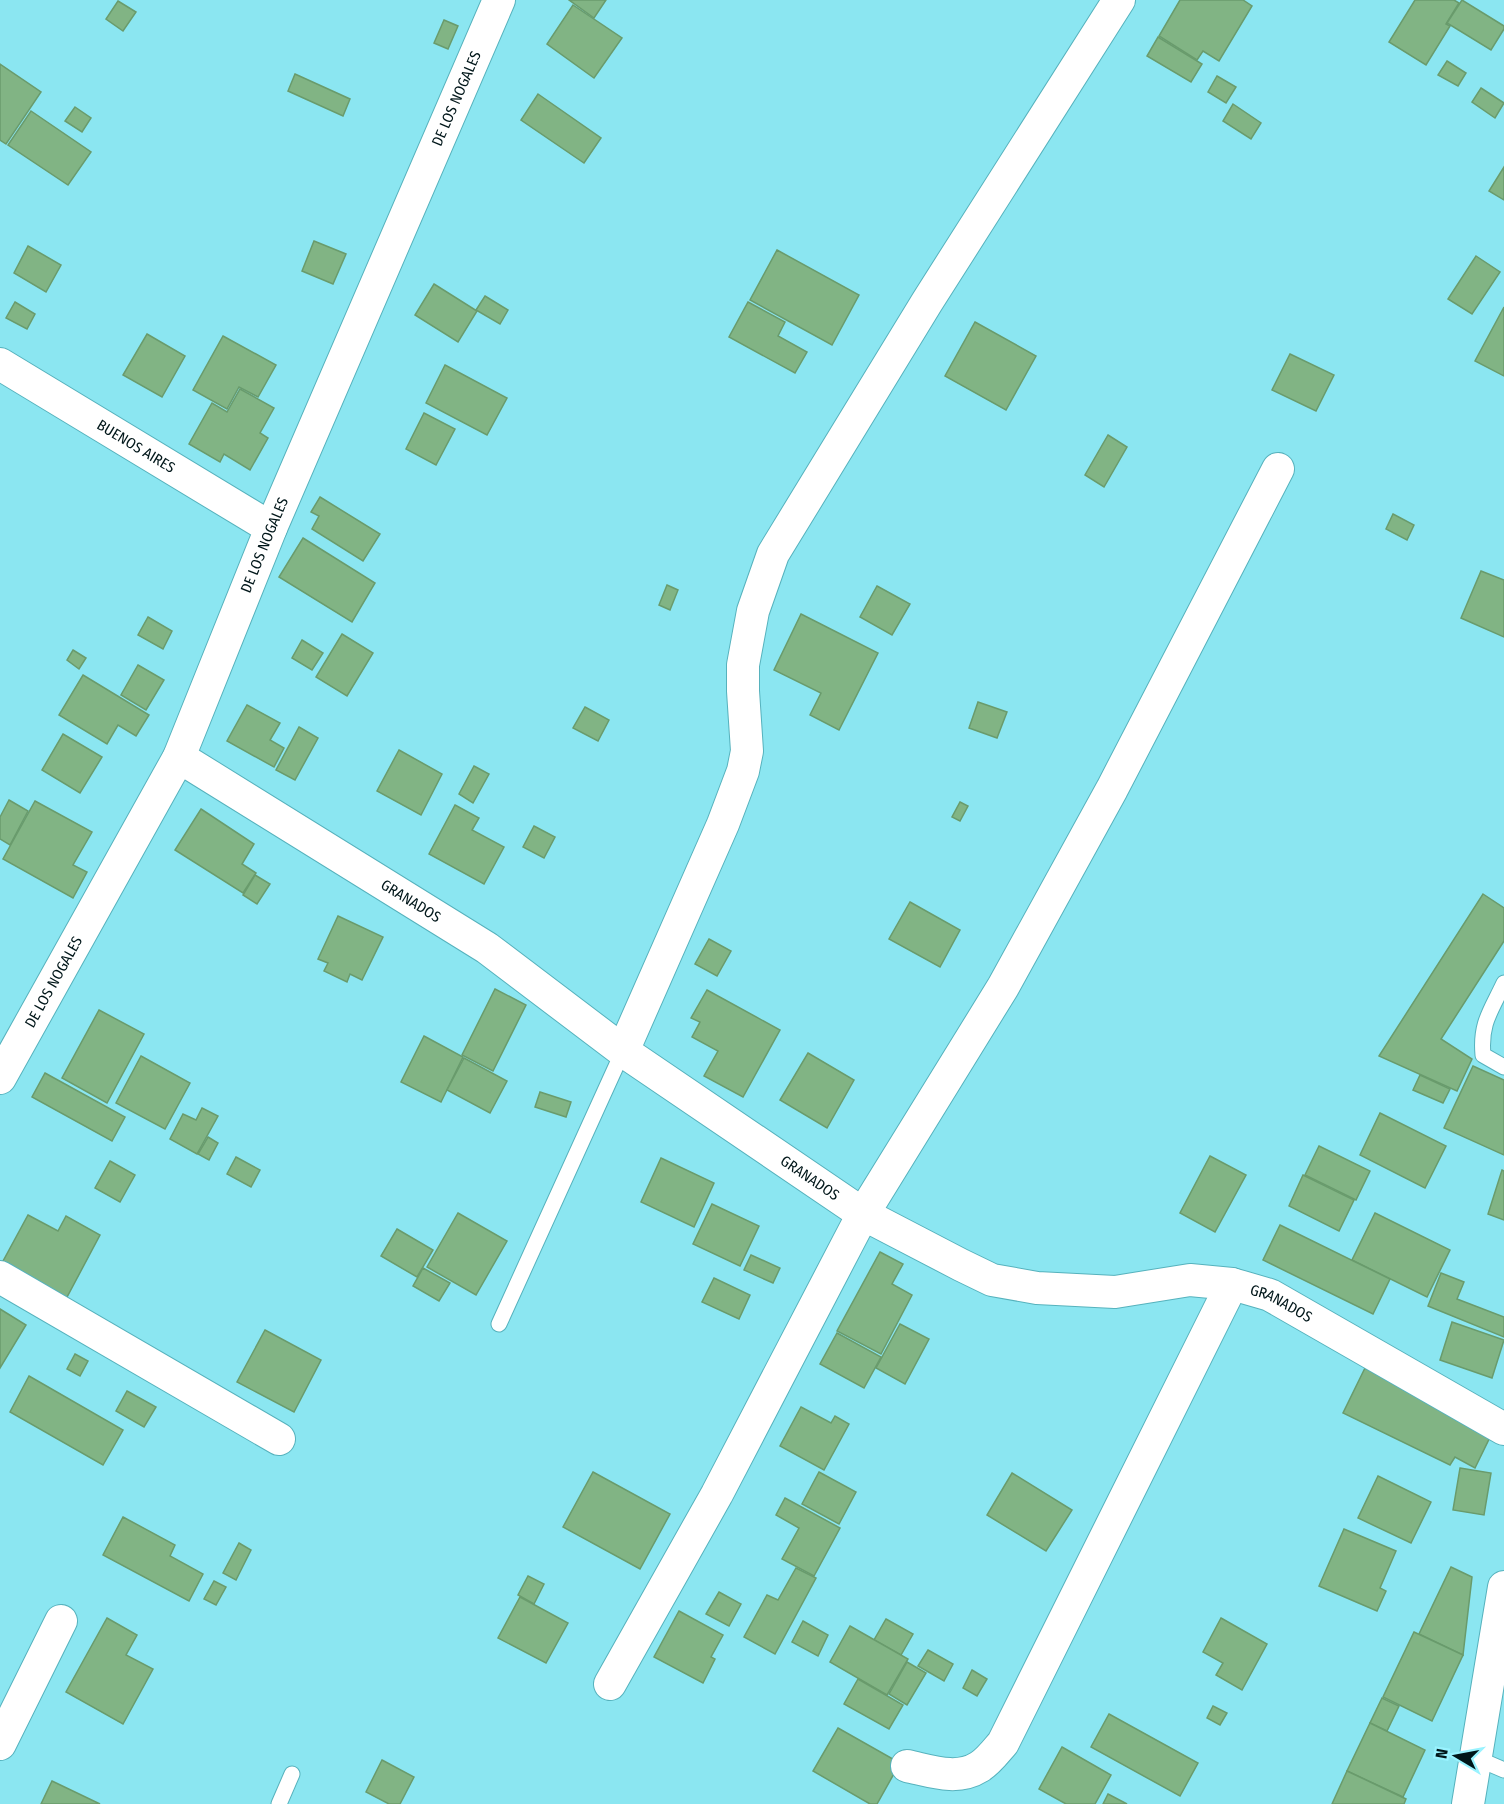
<svg xmlns="http://www.w3.org/2000/svg" width="1504" height="1804" viewBox="0 0 1504 1804" font-family="'Fira Sans Condensed',sans-serif">
<style>
.building{fill:#81b484;stroke:#699b6c;stroke-width:1.5}
.lines{fill:none;stroke-linecap:round;stroke-linejoin:round}
.service-casing{stroke:#56b2bd;stroke-width:17}
.minor-casing{stroke:#56b2bd;stroke-width:34}
.service{stroke:#fff;stroke-width:15}
.minor{stroke:#fff;stroke-width:32}
.labels{text-anchor:middle;stroke-width:6;stroke-linejoin:round;paint-order:stroke}
.street-label{font-size:15px;fill:#001619;stroke:#99f3ff}
</style>
<rect width="100%" height="100%" fill="#8be6f1"/>
<g class="building">
<polygon points="569,0 606,0 594,18"/>
<polygon points="1180,0 1243,0 1252,6 1219,61 1203,51 1197,60 1159,36"/>
<polygon points="1415,0 1454,0 1459,3 1446,24 1450,26 1426,65 1389,42"/>
<polygon points="1462,0 1504,26 1504,29 1491,50 1447,23"/>
<polygon points="118,1 136,12 123,31 106,19"/>
<polygon points="573,5 622,38 594,78 547,44"/>
<polygon points="444,20 458,26 448,49 434,43"/>
<polygon points="1158,37 1202,64 1191,82 1147,56"/>
<polygon points="1447,61 1466,73 1458,86 1438,75"/>
<polygon points="0,64 41,92 6,144 0,140"/>
<polygon points="295,74 350,99 343,116 288,91"/>
<polygon points="1217,76 1236,87 1226,103 1208,92"/>
<polygon points="1481,88 1504,103 1495,118 1472,102"/>
<polygon points="538,94 601,138 584,163 521,120"/>
<polygon points="1233,104 1261,123 1251,139 1223,121"/>
<polygon points="75,107 91,118 82,132 65,121"/>
<polygon points="31,111 91,152 68,185 8,145"/>
<polygon points="1504,167 1504,200 1489,191"/>
<polygon points="314,241 346,254 333,284 302,271"/>
<polygon points="28,246 61,265 46,292 14,273"/>
<polygon points="777,250 859,295 832,345 750,300"/>
<polygon points="1476,256 1500,272 1472,314 1448,299"/>
<polygon points="434,284 477,311 458,342 415,315"/>
<polygon points="485,296 508,310 500,324 476,310"/>
<polygon points="15,302 35,314 27,329 6,318"/>
<polygon points="748,302 785,322 778,336 807,352 795,373 729,337"/>
<polygon points="1504,307 1504,376 1475,361"/>
<polygon points="975,322 1036,356 1006,410 945,376"/>
<polygon points="147,334 185,356 162,397 123,375"/>
<polygon points="223,336 276,365 258,397 239,387 227,409 193,390"/>
<polygon points="1290,354 1334,375 1316,411 1272,390"/>
<polygon points="445,365 507,398 487,435 426,403"/>
<polygon points="240,389 274,408 260,433 268,438 250,470 224,454 220,462 189,444 212,403 227,412"/>
<polygon points="424,413 455,429 436,465 406,449"/>
<polygon points="1108,435 1127,447 1104,487 1085,475"/>
<polygon points="320,497 380,534 363,561 312,529 319,516 311,512"/>
<polygon points="1393,514 1414,525 1407,540 1386,529"/>
<polygon points="303,538 375,583 352,622 279,577"/>
<polygon points="1481,571 1504,580 1504,637 1461,618"/>
<polygon points="667,585 678,590 670,610 659,605"/>
<polygon points="877,586 910,604 892,635 860,617"/>
<polygon points="801,614 878,653 839,730 810,715 821,693 774,670"/>
<polygon points="148,617 172,631 163,649 138,635"/>
<polygon points="342,634 373,653 347,696 316,677"/>
<polygon points="302,640 323,653 312,670 292,658"/>
<polygon points="73,650 86,658 79,669 67,660"/>
<polygon points="138,665 164,680 146,710 121,695"/>
<polygon points="83,675 149,715 136,736 118,725 107,744 59,715"/>
<polygon points="978,702 1007,712 997,738 969,728"/>
<polygon points="247,705 280,723 270,740 284,748 274,767 227,741"/>
<polygon points="585,707 609,720 598,741 573,728"/>
<polygon points="299,727 318,738 295,780 276,770"/>
<polygon points="63,734 102,757 80,793 42,770"/>
<polygon points="399,750 442,774 421,815 377,791"/>
<polygon points="474,766 489,774 473,803 459,794"/>
<polygon points="9,800 28,811 10,845 0,839 0,817"/>
<polygon points="35,801 92,832 73,865 87,872 73,898 3,859"/>
<polygon points="960,802 968,806 960,821 952,817"/>
<polygon points="455,805 479,818 472,830 504,847 484,884 429,854"/>
<polygon points="201,809 254,844 242,864 256,873 243,893 175,850"/>
<polygon points="534,826 555,837 544,858 523,847"/>
<polygon points="255,875 270,884 257,904 243,895"/>
<polygon points="1483,894 1504,908 1504,941 1441,1039 1472,1059 1457,1091 1379,1056"/>
<polygon points="910,902 960,930 940,967 889,939"/>
<polygon points="338,916 383,937 362,980 350,974 347,982 324,971 328,963 318,959"/>
<polygon points="709,939 731,951 717,976 695,964"/>
<polygon points="495,989 526,1005 493,1071 462,1055"/>
<polygon points="707,990 780,1030 743,1097 704,1076 718,1051 692,1037 700,1022 691,1018"/>
<polygon points="99,1010 144,1034 107,1103 62,1078"/>
<polygon points="424,1036 463,1057 441,1102 401,1082"/>
<polygon points="808,1053 854,1080 827,1128 780,1100"/>
<polygon points="141,1056 190,1083 165,1129 116,1103"/>
<polygon points="464,1058 507,1081 490,1113 447,1090"/>
<polygon points="1473,1066 1504,1080 1504,1155 1444,1128"/>
<polygon points="45,1073 125,1117 112,1141 32,1097"/>
<polygon points="1420,1075 1450,1089 1443,1103 1413,1090"/>
<polygon points="540,1092 571,1102 566,1117 535,1107"/>
<polygon points="202,1108 218,1116 197,1154 170,1139 183,1114 196,1120"/>
<polygon points="1380,1113 1446,1146 1425,1188 1360,1155"/>
<polygon points="208,1137 218,1143 209,1160 198,1154"/>
<polygon points="1319,1146 1370,1171 1356,1200 1305,1175"/>
<polygon points="1210,1156 1246,1175 1215,1232 1180,1213"/>
<polygon points="236,1157 260,1170 251,1187 227,1174"/>
<polygon points="661,1158 714,1183 694,1227 641,1202"/>
<polygon points="110,1161 135,1175 120,1202 95,1188"/>
<polygon points="1502,1170 1504,1171 1504,1220 1488,1214"/>
<polygon points="1303,1175 1354,1200 1339,1231 1289,1206"/>
<polygon points="712,1204 759,1226 740,1266 693,1244"/>
<polygon points="458,1213 507,1241 476,1295 427,1267"/>
<polygon points="1375,1213 1450,1250 1427,1297 1352,1260"/>
<polygon points="28,1215 58,1231 66,1216 100,1235 66,1299 2,1263"/>
<polygon points="1280,1225 1390,1279 1373,1314 1263,1260"/>
<polygon points="397,1229 433,1250 417,1277 381,1256"/>
<polygon points="880,1252 903,1264 892,1284 912,1295 881,1354 837,1331"/>
<polygon points="751,1255 780,1268 773,1283 744,1270"/>
<polygon points="423,1268 450,1283 439,1301 413,1286"/>
<polygon points="1441,1273 1464,1282 1457,1299 1504,1317 1504,1337 1428,1306"/>
<polygon points="714,1278 750,1295 739,1319 702,1302"/>
<polygon points="0,1309 26,1325 0,1368"/>
<polygon points="1452,1322 1504,1340 1492,1378 1440,1360"/>
<polygon points="900,1324 929,1339 905,1384 876,1368"/>
<polygon points="265,1330 321,1360 294,1412 237,1382"/>
<polygon points="837,1333 881,1357 864,1388 820,1364"/>
<polygon points="75,1354 88,1361 80,1376 67,1369"/>
<polygon points="1365,1368 1493,1431 1475,1468 1455,1457 1450,1465 1343,1413"/>
<polygon points="29,1376 123,1430 103,1465 10,1412"/>
<polygon points="127,1391 156,1407 144,1427 116,1411"/>
<polygon points="801,1407 831,1423 835,1416 849,1424 824,1470 780,1446"/>
<polygon points="1460,1468 1491,1473 1484,1515 1453,1510"/>
<polygon points="593,1472 670,1514 640,1569 563,1527"/>
<polygon points="819,1472 856,1492 839,1524 802,1504"/>
<polygon points="1012,1473 1072,1510 1046,1551 987,1515"/>
<polygon points="1378,1476 1431,1502 1411,1543 1358,1518"/>
<polygon points="785,1498 840,1528 814,1576 782,1559 799,1528 776,1515"/>
<polygon points="123,1517 175,1545 170,1556 203,1574 189,1601 103,1555"/>
<polygon points="1344,1529 1396,1551 1380,1588 1386,1591 1377,1611 1319,1586"/>
<polygon points="239,1543 251,1550 236,1580 223,1573"/>
<polygon points="1451,1567 1472,1577 1463,1655 1419,1634"/>
<polygon points="796,1568 816,1578 775,1654 744,1637 767,1595 778,1600"/>
<polygon points="528,1576 544,1584 534,1604 518,1595"/>
<polygon points="214,1581 226,1587 216,1605 204,1599"/>
<polygon points="719,1592 741,1604 729,1626 706,1614"/>
<polygon points="520,1597 568,1623 546,1663 498,1638"/>
<polygon points="679,1611 723,1635 711,1657 715,1659 703,1683 654,1657"/>
<polygon points="107,1618 137,1635 126,1655 153,1669 123,1724 66,1692"/>
<polygon points="1221,1618 1267,1644 1242,1690 1216,1675 1223,1663 1203,1652"/>
<polygon points="886,1619 913,1634 901,1655 874,1640"/>
<polygon points="803,1621 828,1635 818,1656 792,1642"/>
<polygon points="850,1626 908,1659 887,1695 830,1662"/>
<polygon points="1414,1632 1463,1655 1432,1721 1383,1697"/>
<polygon points="928,1650 953,1664 944,1681 918,1666"/>
<polygon points="907,1662 926,1673 907,1705 889,1694"/>
<polygon points="972,1670 987,1679 977,1696 963,1688"/>
<polygon points="858,1679 903,1705 889,1729 844,1704"/>
<polygon points="1382,1698 1399,1706 1387,1731 1370,1723"/>
<polygon points="1213,1706 1227,1713 1220,1725 1207,1718"/>
<polygon points="1109,1714 1198,1763 1180,1796 1091,1747"/>
<polygon points="1370,1723 1425,1750 1403,1797 1347,1771"/>
<polygon points="838,1728 900,1763 877,1804 870,1804 813,1771"/>
<polygon points="1062,1747 1111,1775 1095,1804 1066,1804 1039,1789"/>
<polygon points="382,1760 414,1777 400,1804 389,1804 366,1792"/>
<polygon points="1347,1771 1406,1799 1404,1804 1332,1804"/>
<polygon points="52,1781 100,1804 41,1804"/>
<polygon points="1108,1794 1127,1804 1103,1804"/>
</g>
<g class="lines">
<defs>
<g id="service">
<path d="M1504 983C1491 1011 1480 1023 1483 1055L1504 1067"/>
<polyline points="499,1324 623,1051"/>
<polyline points="1476,1758 1504,1770"/>
<polyline points="279,1804 292,1774"/>
</g>
<g id="minor">
<path id="s1" d="M0 364 271 528"/>
<path id="s2" d="M179 757 487 948 623 1051 863 1214 961 1265 992 1280 1037 1288 1115 1292 1190 1280 1232 1284 1270 1295 1504 1429"/>
<polyline points="623,1051 723,824 743,771 747,751 743,691 743,665 753,611 773,554 927,302 1119,0"/>
<path id="s3" d="M0 1078 179 757 271 528 499 0"/>
<polyline points="0,1277 279,1439"/>
<polyline points="610,1684 717,1494 863,1214 1003,987 1112,789 1278,469"/>
<polyline points="0,1744 61,1621"/>
<path d="M907 1766C931 1771 957 1781 979 1767 988 1762 996 1751 1003 1743L1232 1284"/>
<polyline points="1468,1804 1504,1587"/>
</g>
</defs>
<use href="#service" class="service-casing"/>
<use href="#minor" class="minor-casing"/>
<use href="#service" class="service"/>
<use href="#minor" class="minor"/>
</g>
<g class="labels">
<g class="street-label">
<text dy="5" stroke="none"><textPath href="#s3" startOffset="1082">DE LOS NOGALES</textPath></text>
<text dy="5" stroke="none"><textPath href="#s1" startOffset="159">BUENOS AIRES</textPath></text>
<text dy="5" stroke="none"><textPath href="#s3" startOffset="596">DE LOS NOGALES</textPath></text>
<text dy="5" stroke="none"><textPath href="#s2" startOffset="273">GRANADOS</textPath></text>
<text dy="5" stroke="none"><textPath href="#s3" startOffset="110">DE LOS NOGALES</textPath></text>
<text dy="5" stroke="none"><textPath href="#s2" startOffset="759">GRANADOS</textPath></text>
<text dy="5" stroke="none"><textPath href="#s2" startOffset="1263">GRANADOS</textPath></text>
</g>
</g>
<g transform="translate(1456 1756) rotate(280)" stroke="#99f3ff" stroke-width="4.5" paint-order="stroke">
<path d="M0-4.5L10 22L0 15L-10 22Z" fill="#001619"/>
<text y="-9" font-size="16" font-weight="bold" text-anchor="middle" fill="#001619">N</text>
</g>
</svg>
